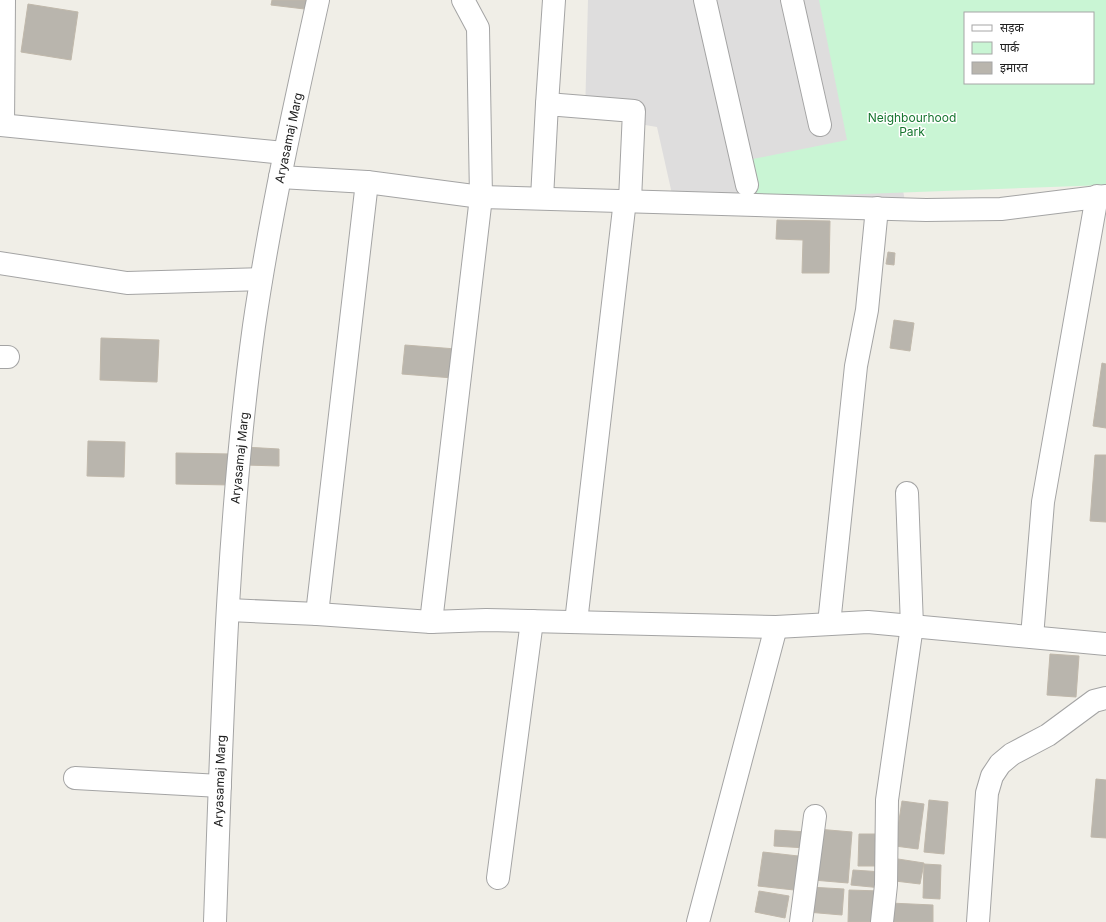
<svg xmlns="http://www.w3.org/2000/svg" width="1106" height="922" viewBox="0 0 1106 922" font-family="Inter,'Noto Sans Devanagari',sans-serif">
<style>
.residential{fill:#dedddd}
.park{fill:#c9f5d4;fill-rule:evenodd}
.building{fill:#b9b5ad;stroke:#c0b8ab}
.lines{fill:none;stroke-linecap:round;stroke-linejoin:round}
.minor-casing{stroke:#a4a4a4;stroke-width:24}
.minor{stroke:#fff;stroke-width:22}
.labels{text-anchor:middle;stroke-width:3;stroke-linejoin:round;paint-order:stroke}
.park-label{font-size:12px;fill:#16762f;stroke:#fff}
.street-label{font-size:12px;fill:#202020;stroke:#fff}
</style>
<rect width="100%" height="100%" fill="#f0eee7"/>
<polygon class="residential" points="588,0 858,0 892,134 905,201 674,203 657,127 585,115"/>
<path class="park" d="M819 0H1106V185L757 198 748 160 847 140ZM965 13H1093V83H965Z"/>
<g class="building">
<polygon points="272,0 314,0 313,10 271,5"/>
<polygon points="28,4 78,12 71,60 21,52"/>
<polygon points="777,220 830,221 829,273 802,273 803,240 776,239"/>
<polygon points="888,252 895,253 894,265 886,264"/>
<polygon points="894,320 914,323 910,351 890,348"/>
<polygon points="101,338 159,340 157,382 100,380"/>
<polygon points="405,345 456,349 453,378 402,374"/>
<polygon points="1102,363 1106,364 1106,428 1093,426"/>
<polygon points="88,441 125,442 124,477 87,476"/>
<polygon points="244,447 279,449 279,466 244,465"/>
<polygon points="176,453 231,454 231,485 176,484"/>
<polygon points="1095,455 1106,455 1106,522 1090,521"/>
<polygon points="1050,654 1079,656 1076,697 1047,695"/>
<polygon points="1096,779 1106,780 1106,838 1091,837"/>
<polygon points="929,800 948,802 944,854 924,852"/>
<polygon points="902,801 924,804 918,849 895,846"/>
<polygon points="817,829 852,832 848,883 813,880"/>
<polygon points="775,830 807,832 806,848 774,846"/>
<polygon points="859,834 882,834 881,866 858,866"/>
<polygon points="763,852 807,857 803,891 758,886"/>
<polygon points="898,859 924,863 920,884 895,881"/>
<polygon points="924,864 941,865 940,899 923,898"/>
<polygon points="853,870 883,872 882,888 851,885"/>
<polygon points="809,887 844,889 842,915 807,912"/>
<polygon points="849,890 880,891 878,922 848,922"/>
<polygon points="759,891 789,896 785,918 755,912"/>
<polygon points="890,903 933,905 933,922 889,922"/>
</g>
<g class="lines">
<defs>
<g id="minor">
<polyline points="705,0 747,185"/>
<polyline points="792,0 820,125"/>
<polyline points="547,104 554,0"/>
<polyline points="0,125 284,153"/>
<polyline points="3,125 4,0"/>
<polyline points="280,177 367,182 481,197 926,210 1001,209 1106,196"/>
<polyline points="542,198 547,104 634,111 630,200"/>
<polyline points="0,263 127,283 261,279"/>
<polyline points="0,357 8,357"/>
<polyline points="229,610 317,614 431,622 486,620 776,627 868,622 1106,644"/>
<polyline points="317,614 367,182"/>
<polyline points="431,622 481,197 478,28 463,0"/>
<polyline points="576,622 625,200"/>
<polyline points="829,624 856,366 867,310 877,208"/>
<polyline points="1032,637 1043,502 1097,196"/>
<polyline points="75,778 220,786"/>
<polyline points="498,878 532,621"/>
<path d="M215 922C222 723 227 523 254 326 270 216 294 108 318 0"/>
<polyline points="698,922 776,627"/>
<polyline points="801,922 815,816"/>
<polyline points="882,922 886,885 887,800 912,626 907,493"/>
<polyline points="978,922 987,793 992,776 1000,764 1012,754 1048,735 1094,701 1106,698"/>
</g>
</defs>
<use href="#minor" class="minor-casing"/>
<use href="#minor" class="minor"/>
</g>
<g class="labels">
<g class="park-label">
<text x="912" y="122">Neighbourhood<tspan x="912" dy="14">Park</tspan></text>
</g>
<g class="street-label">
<text transform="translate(289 138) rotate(-78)" y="4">Aryasamaj Marg</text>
<text transform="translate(240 458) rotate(-84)" y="4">Aryasamaj Marg</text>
<text transform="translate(220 781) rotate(-88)" y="4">Aryasamaj Marg</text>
</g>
</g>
<rect x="964" y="12" width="130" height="72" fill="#ffffff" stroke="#a6a6a6"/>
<rect x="972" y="25" width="20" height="6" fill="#ffffff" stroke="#a6a6a6"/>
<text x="1000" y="32" font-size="12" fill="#202020">सड़क</text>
<rect x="972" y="42" width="20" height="12" fill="#c9f5d4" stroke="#a6a6a6"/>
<text x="1000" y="52" font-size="12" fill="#202020">पार्क</text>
<rect x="972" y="62" width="20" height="12" fill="#b9b5ad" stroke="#a6a6a6"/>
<text x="1000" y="72" font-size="12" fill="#202020">इमारत</text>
</svg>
